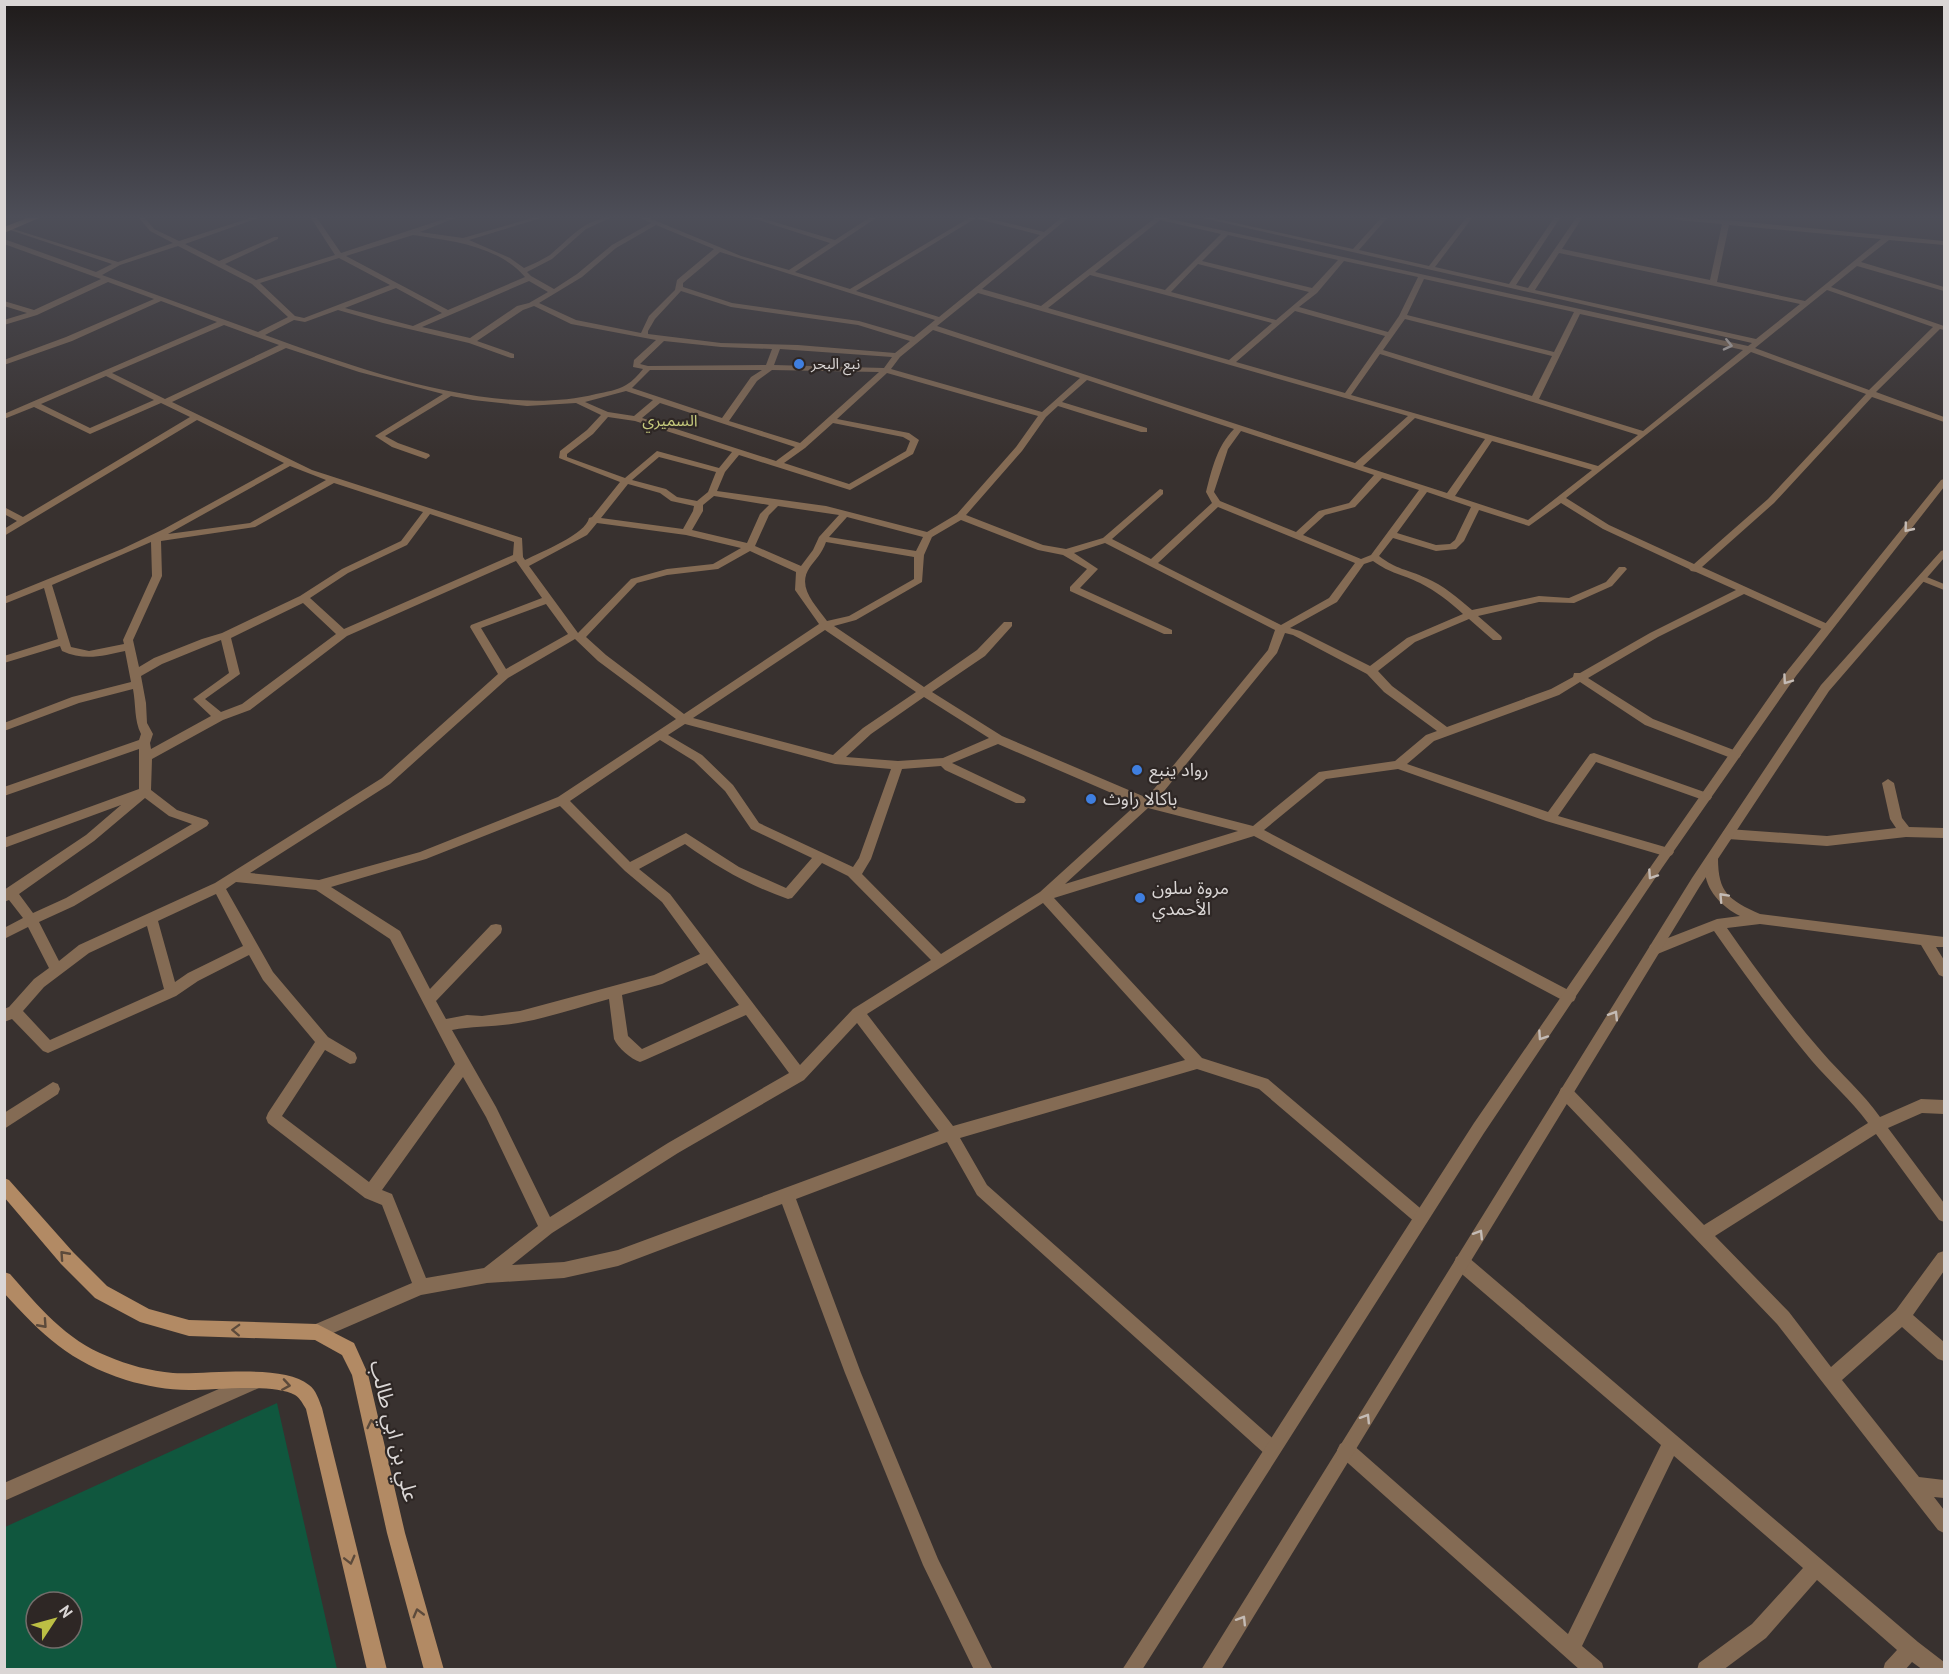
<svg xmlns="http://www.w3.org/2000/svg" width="1949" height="1674" viewBox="0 0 1949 1674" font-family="'PT Sans','Noto Sans Arabic',sans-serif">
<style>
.green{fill:#10573e;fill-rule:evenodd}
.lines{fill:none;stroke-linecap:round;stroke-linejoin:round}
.minor{fill:#846b54;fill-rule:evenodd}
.tertiary{fill:#846b54;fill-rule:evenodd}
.secondary{fill:#b28a64;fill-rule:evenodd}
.trunk{fill:#e5ac76;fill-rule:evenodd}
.oneway{stroke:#c4bbb5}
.oneway2{stroke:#5c4a3b}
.shop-dot{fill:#3f7fe0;stroke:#2e2725;stroke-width:2}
.labels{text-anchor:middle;stroke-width:4.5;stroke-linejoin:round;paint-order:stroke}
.far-poi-label{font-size:15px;fill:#dad6d5;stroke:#2e2725;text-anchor:start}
.far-neighbourhood-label{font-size:16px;fill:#c5c97c;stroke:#2e2725}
.poi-label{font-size:18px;fill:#dad6d5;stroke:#2e2725;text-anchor:start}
.near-street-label{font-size:21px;fill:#dad6d5;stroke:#2e2725}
</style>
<rect width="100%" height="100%" fill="#38312f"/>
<path class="green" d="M277 1403 337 1669H5V1527ZM36 1602H72V1638H36Z"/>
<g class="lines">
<g class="minor">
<path d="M139 218H145L154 229 179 241 250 218H258L185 244 219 261 274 237H278V239L225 264 256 280 335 255 311 218H317L341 253 447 218H455L420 232 463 238 532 218H541L469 240 510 258 524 268C533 264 542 260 550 255 568 240 585 218 610 218L586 229 552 259 527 272 531 276 554 289 577 274 612 245 651 223 641 218H649L741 256 789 270 830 243 752 218H761L835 240 869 218H876L795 272 850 289 969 218H976L856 291 939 317 1040 235 978 219 977 218H987L1044 232 1061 218H1068L982 289 1041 306 1155 218H1166L1748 346 1752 343 1203 218H1213L1353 249 1381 218H1387L1359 250 1429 266 1466 218H1472L1435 267 1509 284 1554 218H1560L1516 285 1528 288 1576 218H1582L1562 249 1710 280 1722 224 1677 220 1674 218 1726 220 1944 241V245L1889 240 1861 262 1944 287V291L1857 266 1831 287 1944 326V330L1940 329 1876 392 1944 417V422L1872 397 1774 503 1702 567 1832 626V630H1824L1744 594 1658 637 1588 678 1653 719 1739 752 1741 755 1739 758H1731L1645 725 1580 682 1559 695 1434 741 1407 764 1548 812 1590 754 1594 753 1710 794 1712 797 1710 800 1706 801 1596 762 1558 816 1672 849 1674 852 1672 855 1668 857 1546 821 1398 769 1326 779 1264 830 1574 993 1576 997 1574 1001 1569 1003 1564 1001 1254 836 1054 898 1202 1058 1268 1079 1426 1213 1429 1218 1426 1223 1421 1226 1416 1223 1259 1089 1197 1069 960 1138 987 1185 1278 1443 1281 1449 1278 1455 1272 1458 1266 1455 977 1195 947 1142 796 1199 861 1373 938 1559 993 1670H974L923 1565 845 1373 782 1204 618 1266 564 1278 487 1283 421 1295 317 1340 311 1338 309 1332 311 1326 412 1283 382 1205 365 1198 268 1123 266 1118 268 1113 315 1042 263 980 249 955 198 981 176 996 48 1053 43 1051 12 1019 4 1022V1009L9 1007 34 979 49 968 28 927 4 939V928L23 918 9 900 4 902V890L86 835 121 805 4 848V838L139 789V749L4 796V787L139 740 141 734C134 720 136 705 133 689L79 703 4 731V723L72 697 131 682 125 651C103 656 84 661 62 651L60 646 4 663V656L58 639 44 588 4 604V597L122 549 164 529 284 463 197 420 4 536V529L17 521 4 514V507L23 517 190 417 161 403 90 434 34 407 4 419V414L217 322 161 301 72 341 4 365V360L66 337 154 299 108 282 37 315 4 325V320L27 313 4 306V301L34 310 101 279 4 244V239L96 272 112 264 7 229V227L118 262 173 243 150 231ZM1160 220 1221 234 1165 290 1095 272ZM656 225 714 249 677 280 675 290 649 316 641 333 576 320 539 303 582 277 616 248ZM1729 225 1881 239 1805 301 1717 282ZM413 235C451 241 497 245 525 277L448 310 346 256ZM1228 235 1338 260 1312 288 1202 261ZM178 246 252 284 288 317 258 332 102 275 120 265ZM720 252 935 320 914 337 859 321 732 303 683 287V283ZM1559 253 1800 304 1756 339 1535 290ZM339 258 390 285 304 318 295 316 260 283ZM1344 261 1418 277 1399 316 1388 332 1299 307 1317 293ZM1198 264 1309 292 1276 320 1171 292ZM1090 275 1272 323 1229 360 1048 308ZM1424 279 1574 312 1554 352 1407 315ZM529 281 548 292 529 303 517 306 470 338 422 327ZM396 288 442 313 413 326 345 308ZM1827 290 1933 327 1869 390 1755 348ZM681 291 731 307 858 325 910 341 895 353 798 345 721 343 648 334V331L655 319ZM978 293 1408 416 1355 463 937 326ZM534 306 571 324 656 340 634 360 633 367 643 369C638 375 633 381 626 385 618 390 606 392 596 394 496 419 359 369 265 335L294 320 305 322 338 310 383 323 469 343 511 358H514V354L477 341 523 310ZM1295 311 1385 336 1345 393 1236 362ZM1580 314 1743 350 1643 431 1539 399ZM1405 319 1552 356 1532 396 1383 350ZM224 325 279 345 165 399 112 373ZM933 330 1080 378 1042 412 891 369 900 357ZM664 341 721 347 772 349 766 365 648 366 640 364ZM286 348 359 372 443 394 375 436 392 447 426 459 430 456 429 454 398 443 385 436 451 396 473 400 527 406 576 403 601 415 587 430 560 451 559 458 620 482 592 517 589 518C586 534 541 552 525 560L523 557 522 538 312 470 172 402ZM780 349 892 357 884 368 774 365ZM1751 352 1866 394 1768 499 1694 564 1609 525 1566 498ZM1380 354 1638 435 1598 466 1351 395ZM650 370H762L751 377 722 418 632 388ZM772 370 879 372 800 443 729 421 757 381ZM887 373 1038 416 1016 447 957 514 927 532 826 506 717 491 725 472 739 455 850 490 913 454 919 440 909 433 837 419ZM106 376 154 400 90 428 41 404ZM1087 380 1234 429C1217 446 1212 469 1206 492L1212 503 1151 559 1112 539 1163 494V490L1160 489 1103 538 1066 549 1043 545 966 515 1022 451 1046 417 1058 406 1141 432H1147V428L1062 402ZM626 391 653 400 634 416 608 412 585 402ZM660 403 795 447 776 461 642 418ZM608 417 635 421 732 452 719 468 657 451 625 478 567 457V454L593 434ZM1415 418 1485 439 1447 493 1363 466ZM833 423 903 437 910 441 906 451 849 484 784 463 805 448ZM1241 431 1374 475 1349 503 1319 511 1296 532 1220 501 1214 492 1228 449ZM1492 441 1592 470 1528 520 1455 496ZM659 457 716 472 708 492 697 501 677 497 666 489 632 480ZM290 466 326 480 250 523 168 534ZM1382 478 1419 490 1371 555 1361 559 1303 535 1325 515 1355 507ZM334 483 423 512 401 541 342 569 300 596 222 633 202 639 154 658 139 667 133 640 162 576 161 541 255 527ZM628 484 660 493 671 501 694 506 693 511 683 529 601 518ZM1427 492 1471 507 1455 540 1450 544 1436 545 1397 533ZM714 496 769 505 760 514 747 543 692 530 703 511V505ZM1561 503 1603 529 1689 569 1691 571 1696 572 1736 590 1650 633 1580 673H1574L1573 677 1551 689 1447 727 1392 686 1378 671 1415 642 1469 619 1493 640H1501L1502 638 1501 636 1478 616 1539 602 1574 603 1612 586 1627 569 1625 567H1619L1606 582 1569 598 1539 596 1472 610C1458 598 1443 585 1426 578 1407 569 1397 570 1379 556L1393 538 1436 551 1456 549 1464 541 1479 510 1529 526ZM778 506 839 515 819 537 813 550 801 566 755 546 769 515ZM1218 507 1355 563 1329 598 1281 625 1158 563ZM430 514 514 542 513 555 344 629 310 598 348 573 407 545ZM847 517 923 537 916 551 829 537ZM961 520 1038 550 1063 555 1087 569 1070 587V591L1164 634H1172V630L1080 588 1098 569 1074 553 1105 543 1275 630 1268 650 1154 789 1145 797 1002 736 932 692 985 656 1012 626V622H1004L977 650 924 687 834 626 856 620 922 582 924 555 932 537ZM597 523 686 535 741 548 713 564 667 569 631 579 578 633 529 566 587 535ZM151 542 152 576 123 640 124 644 89 651 71 647 52 585ZM826 542 914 557V579L849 616 827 621C815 604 796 587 810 567 816 559 822 553 826 542ZM750 551 796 572 795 590 819 624 684 714 606 655 586 637 637 583 667 575 718 569ZM516 561 542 598 471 625 470 627 498 674 382 778 215 883 79 945 59 961 39 922 74 906 207 826 209 823 207 820 177 810 151 790 152 759 223 720 250 710 347 636ZM1373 561C1391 574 1402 574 1420 583 1436 591 1450 602 1463 614L1407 638 1370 666 1300 631 1290 628 1337 602 1364 564ZM303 603 336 634 242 704 221 712 205 699 240 674 231 638ZM546 604 568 634 506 669 481 628ZM825 630 916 692 863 728 833 755 693 718ZM1285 633 1293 635 1367 674 1384 692 1437 731 1426 735 1395 761 1319 772 1253 826 1156 801 1277 653ZM575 639 598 661 676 719 558 797 420 852 319 880 250 873 390 784 508 678ZM221 640 229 673 193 699 211 716 151 749 150 743 153 734 147 723 146 703 141 676 162 664ZM924 697 989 738 943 758 898 761 846 757 871 734ZM685 724 835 764 891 769 859 858 853 867 759 823 733 785 702 755 668 735ZM660 740 694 761 725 791 751 829 812 858 786 888 739 867 686 833 630 862 570 801ZM998 744 1137 804 1040 892 941 954 862 874 871 859 902 769 941 766 945 770 1016 803H1024L1026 800 1024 797 952 763ZM145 798 169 816 192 824 66 898 33 913 19 894 94 841ZM560 806 625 871 662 902 700 954 654 975 520 1011 482 1016 467 1015 446 1019 436 1001 501 933 502 929 501 925 496 924 491 925 430 989 400 931 331 887 426 859ZM1148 808 1238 831 1065 884ZM685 844C717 867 750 886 788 899L792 898 822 863 848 876 931 960 853 1009 800 1065 670 894 639 869ZM236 882 316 890 390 939 455 1064 369 1182 282 1116 325 1050 350 1064 355 1063 357 1058 355 1053 328 1037 273 972 226 889ZM216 894 243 946 188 973 175 982 158 921ZM1043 903 1185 1060 953 1126 867 1014ZM147 926 164 989 50 1040 23 1011 44 987 89 953ZM707 963 739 1005 642 1049 628 1036 622 995 662 984ZM609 999 614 1039C618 1048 631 1059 640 1062L645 1060 746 1015 789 1073 668 1143 550 1217 496 1107 452 1030C473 1026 496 1027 518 1023 548 1018 579 1007 609 999ZM857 1023 939 1131 618 1250 564 1262 512 1265 552 1233 678 1153 804 1080ZM463 1077 486 1117 538 1226 484 1268 426 1278 392 1194 382 1190Z"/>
<polygon points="1922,575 1944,584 1944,590 1919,580 1919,576"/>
<polygon points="1888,779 1894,783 1902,818 1909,827 1944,828 1944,838 1906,837 1827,846 1728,839 1724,837 1722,834 1724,831 1728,829 1827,836 1896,828 1890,819 1882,783"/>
<path d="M1712 853 1716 855 1718 858C1718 893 1729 900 1760 914L1944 937V947H1936L1944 960V977L1939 975 1921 945 1760 924 1727 928C1757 971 1788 1013 1822 1052 1841 1074 1863 1093 1880 1117L1921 1099 1944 1100V1114L1922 1113 1888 1128 1944 1203V1222L1939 1220 1876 1134 1715 1236 1789 1312 1831 1367 1896 1310 1938 1253 1944 1251V1271L1913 1315 1944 1342V1361L1938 1359 1902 1327 1842 1380 1919 1477 1944 1480V1498L1934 1497 1944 1510V1533L1938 1530 1777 1324 1561 1098 1559 1093 1561 1088 1566 1086 1571 1088 1704 1225 1868 1123C1851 1100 1830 1082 1812 1061 1777 1019 1745 975 1714 931L1655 955 1650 953 1649 949 1650 945 1717 919 1740 916C1718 905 1697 881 1708 855Z"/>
<polygon points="53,1082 58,1084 60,1089 58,1094 4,1129 4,1113"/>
<polygon points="1462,1255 1468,1257 1918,1642 1944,1662 1944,1670 1923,1670 1912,1662 1905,1670 1883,1670 1885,1663 1897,1650 1817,1580 1766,1638 1723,1670 1697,1670 1699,1663 1752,1624 1803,1568 1674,1456 1582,1646 1602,1663 1604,1670 1580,1670 1340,1456 1337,1450 1340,1444 1346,1441 1352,1444 1568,1634 1661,1445 1456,1269 1454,1263 1456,1257"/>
<polygon points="253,1374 259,1376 261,1382 259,1388 4,1501 4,1483"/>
</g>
<g class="tertiary">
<polygon points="1944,479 1944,487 1796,676 1662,868 1484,1133 1142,1670 1122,1670 1474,1123 1654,862 1788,670 1941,480"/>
<polygon points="1944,550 1944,558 1829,691 1700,886 1221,1670 1201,1670 1692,878 1821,685 1941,551"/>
</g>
<g class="secondary">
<polygon points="4,1178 9,1180 73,1252 107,1286 149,1309 189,1320 317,1324 354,1343 368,1374 405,1533 444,1670 424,1670 387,1533 352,1375 342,1355 315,1340 189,1336 140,1322 95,1298 61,1264 4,1197"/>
<path d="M4 1272 10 1274C38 1306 66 1340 107 1356 128 1365 150 1371 173 1373 207 1375 283 1363 309 1385 316 1390 319 1400 322 1408L387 1670H367L306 1409C303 1404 300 1398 295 1395 273 1383 215 1390 189 1390 168 1390 146 1386 126 1380 70 1362 42 1335 4 1293Z"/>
</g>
<polygon class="trunk" points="27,218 39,218 4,233 4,227"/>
</g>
<defs><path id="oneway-chevron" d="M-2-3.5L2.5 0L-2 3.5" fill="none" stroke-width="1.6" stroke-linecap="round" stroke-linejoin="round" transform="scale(1.5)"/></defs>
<g class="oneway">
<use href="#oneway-chevron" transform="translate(1728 345) rotate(13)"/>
<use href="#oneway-chevron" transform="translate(1908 528) rotate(129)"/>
<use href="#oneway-chevron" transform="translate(1787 680) rotate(125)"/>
<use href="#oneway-chevron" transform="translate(1652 875) rotate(124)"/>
<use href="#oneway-chevron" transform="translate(1723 897) rotate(-133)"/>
<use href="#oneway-chevron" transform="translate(1614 1015) rotate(-58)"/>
<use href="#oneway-chevron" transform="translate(1542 1036) rotate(124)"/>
<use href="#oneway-chevron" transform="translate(1479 1234) rotate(-58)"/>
<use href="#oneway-chevron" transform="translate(1366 1418) rotate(-58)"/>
<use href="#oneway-chevron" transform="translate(1242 1620) rotate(-58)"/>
</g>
<g class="oneway2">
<use href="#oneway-chevron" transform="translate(64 1255) rotate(-132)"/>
<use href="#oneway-chevron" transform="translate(43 1324) rotate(48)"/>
<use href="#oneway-chevron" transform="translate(236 1330) rotate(-178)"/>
<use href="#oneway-chevron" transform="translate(286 1385) rotate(9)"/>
<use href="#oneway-chevron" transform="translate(372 1424) rotate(-103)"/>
<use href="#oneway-chevron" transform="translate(350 1560) rotate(76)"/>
<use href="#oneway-chevron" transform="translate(418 1613) rotate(-105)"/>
</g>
<linearGradient id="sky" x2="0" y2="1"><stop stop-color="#1f1b1a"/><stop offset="0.48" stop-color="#4d4e58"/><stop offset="1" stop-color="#4d4e58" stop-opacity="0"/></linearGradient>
<rect width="1949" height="452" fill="url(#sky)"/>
<g class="shop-dot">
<circle cx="799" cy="364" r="6"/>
<circle cx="1137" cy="770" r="6"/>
<circle cx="1091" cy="799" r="6"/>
<circle cx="1140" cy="898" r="6"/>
</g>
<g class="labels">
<g class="far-poi-label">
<text x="811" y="369">نبع البحر</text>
</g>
<g class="far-neighbourhood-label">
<text x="670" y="426">السميري</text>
</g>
<g class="poi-label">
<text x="1149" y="776">رواد ينبع</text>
<text x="1103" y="805">باكالا راوث</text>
<text x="1152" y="894">مروة سلون<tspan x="1152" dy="21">الأحمدي</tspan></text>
</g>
<g class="near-street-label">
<text transform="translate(394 1431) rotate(76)" y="7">علي بن ابي طالب</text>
</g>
</g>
<rect width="1949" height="1674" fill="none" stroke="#dad6d5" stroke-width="12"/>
<g transform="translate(54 1620) rotate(54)"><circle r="28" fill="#2e2725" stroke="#736d6b" stroke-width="1.5"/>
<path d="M0-4.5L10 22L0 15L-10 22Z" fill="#bcbf44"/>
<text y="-9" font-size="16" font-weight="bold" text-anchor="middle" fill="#dad6d5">N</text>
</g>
</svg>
